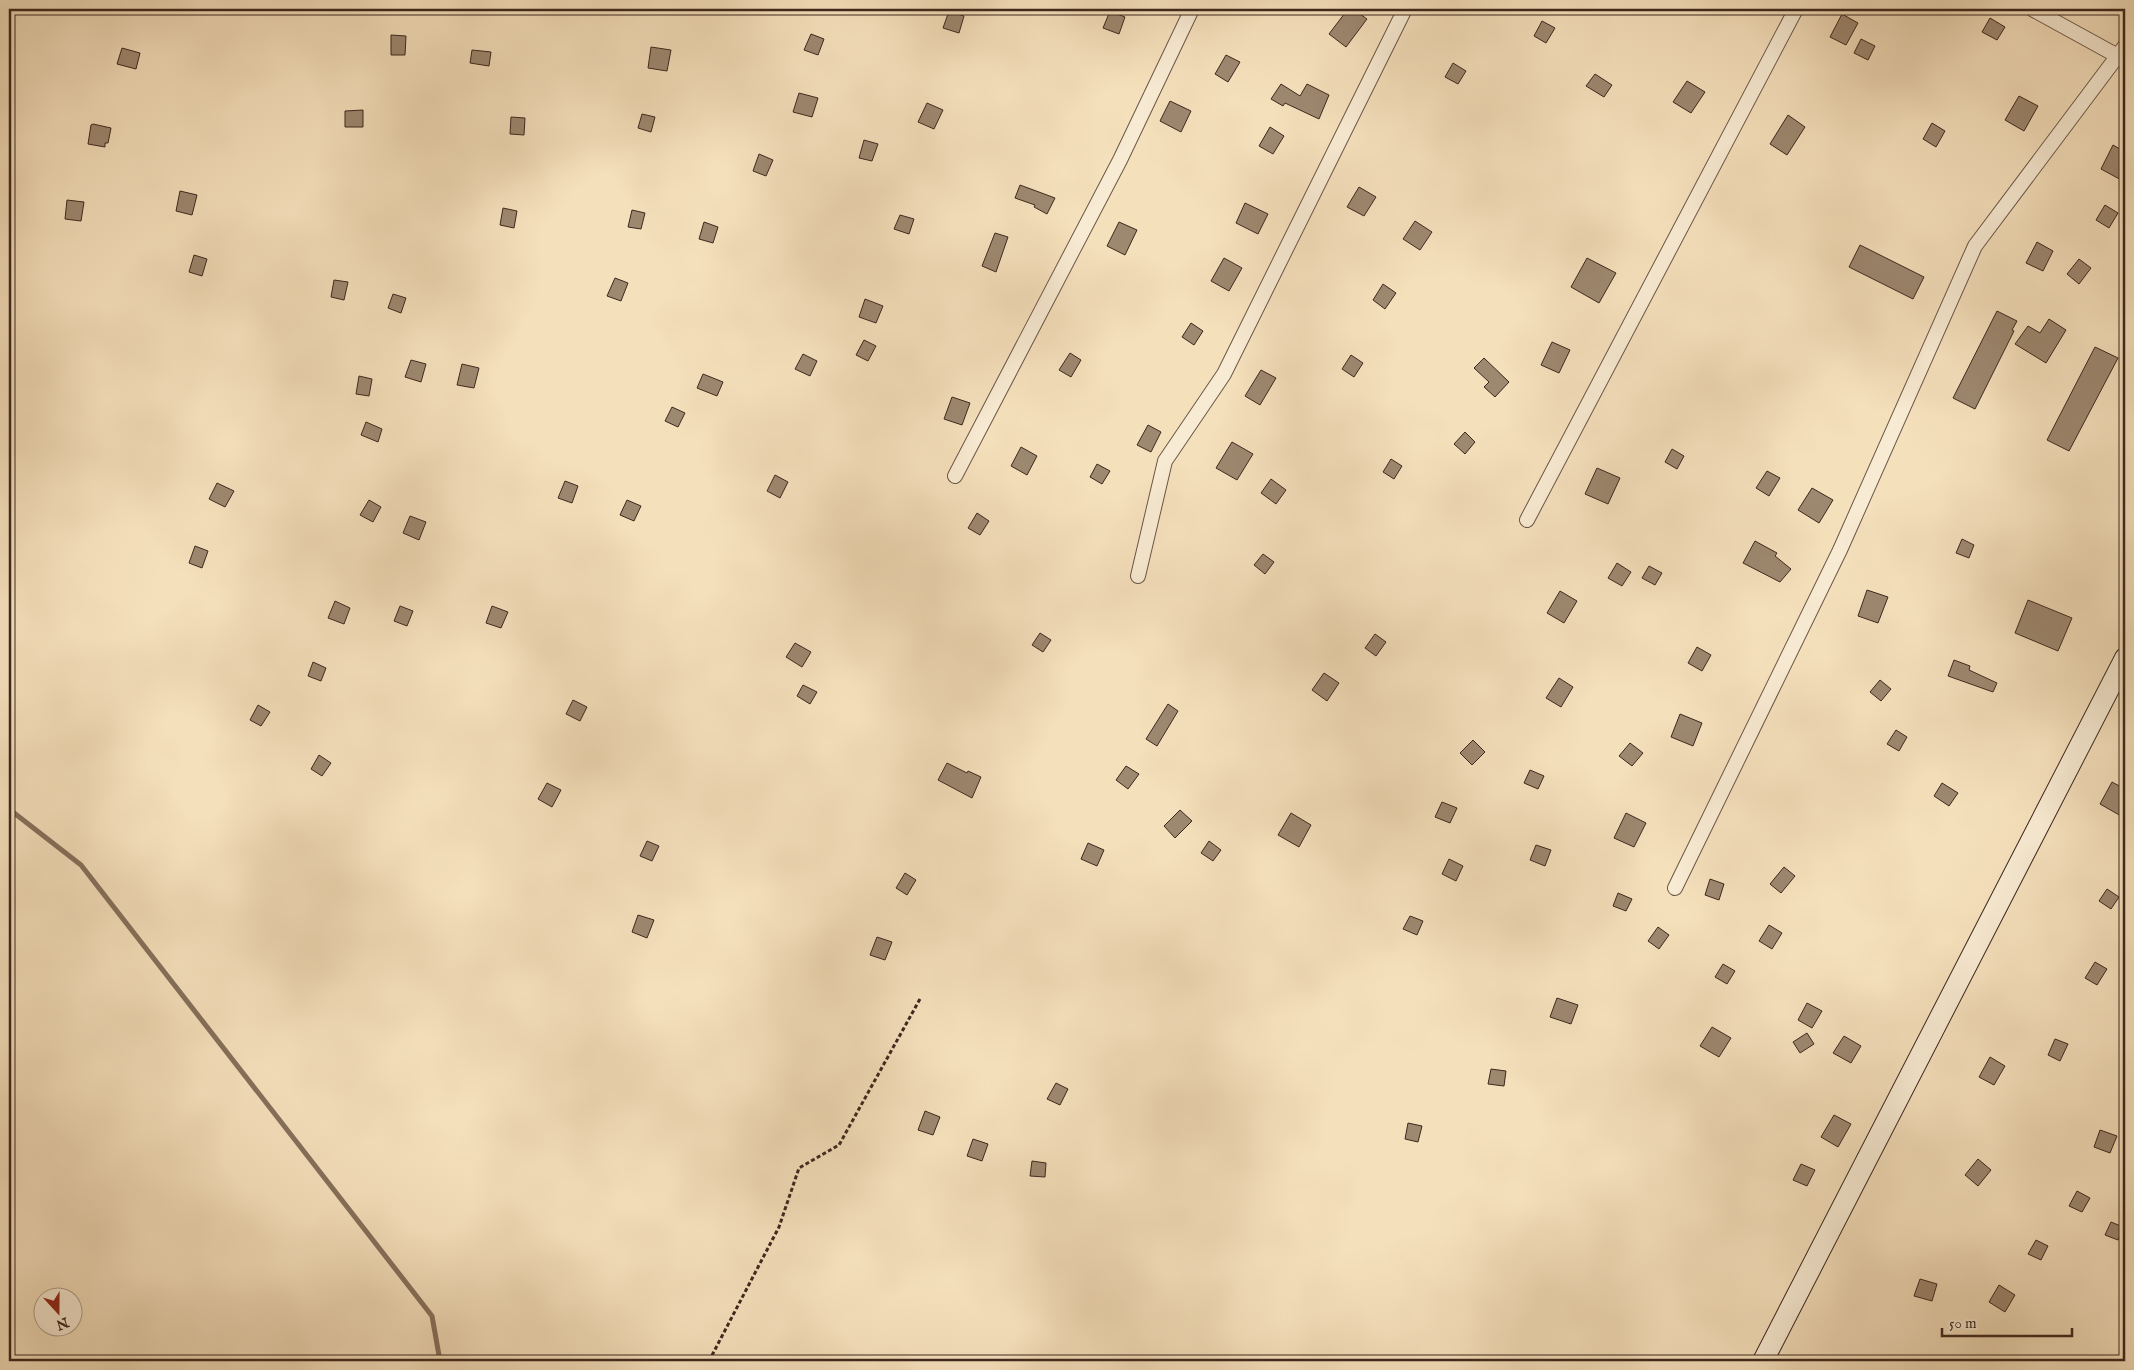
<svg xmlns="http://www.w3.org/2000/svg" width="2134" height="1370" viewBox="0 0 2134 1370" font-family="'IM FELL English',serif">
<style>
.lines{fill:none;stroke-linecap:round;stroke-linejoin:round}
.stream{stroke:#86715c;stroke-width:5}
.building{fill:#9d8870;stroke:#3d281e}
.street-casing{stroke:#6b5646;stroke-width:16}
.secondary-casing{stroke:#3d281e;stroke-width:22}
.path{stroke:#3d281e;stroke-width:3;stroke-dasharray:4 2.5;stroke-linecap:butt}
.street{stroke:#f8ebd3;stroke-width:14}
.secondary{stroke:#f8ebd3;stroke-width:20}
</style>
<rect width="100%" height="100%" fill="#f5e0bc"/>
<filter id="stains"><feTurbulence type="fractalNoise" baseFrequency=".004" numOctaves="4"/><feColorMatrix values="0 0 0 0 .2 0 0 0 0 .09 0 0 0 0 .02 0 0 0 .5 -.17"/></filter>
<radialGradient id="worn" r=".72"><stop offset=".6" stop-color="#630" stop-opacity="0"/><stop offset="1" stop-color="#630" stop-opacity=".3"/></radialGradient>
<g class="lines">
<polyline class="stream" points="9,809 81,865 432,1316 440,1361"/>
</g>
<g class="building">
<polygon points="1348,9 1353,9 1367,19 1346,47 1329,34"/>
<polygon points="949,11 964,16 959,33 943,28"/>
<polygon points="1110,11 1125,17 1119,34 1103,28"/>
<polygon points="1842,14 1858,23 1846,45 1830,37"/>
<polygon points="1990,18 2005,27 1997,40 1982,32"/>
<polygon points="1542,21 1555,28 1546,43 1534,36"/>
<polygon points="811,34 824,39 818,55 804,50"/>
<polygon points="391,35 406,36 405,55 391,55"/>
<polygon points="1861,39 1875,46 1868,60 1854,53"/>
<polygon points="651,47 671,50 667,71 648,68"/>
<polygon points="122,48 140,53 136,69 117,64"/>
<polygon points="472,50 491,52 489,66 470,63"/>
<polygon points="1226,55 1240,62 1228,82 1215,74"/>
<polygon points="1453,63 1466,71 1458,84 1445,77"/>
<polygon points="1595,74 1612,85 1604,97 1586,86"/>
<polygon points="1687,81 1705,92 1691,113 1673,102"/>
<polygon points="1281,84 1300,96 1307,84 1329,95 1319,119 1285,103 1283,106 1271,99"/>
<polygon points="799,93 818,98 812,117 793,112"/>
<polygon points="2019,96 2038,106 2024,131 2005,120"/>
<polygon points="1170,101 1191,111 1181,132 1160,121"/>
<polygon points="927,103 943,110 934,129 918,122"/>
<polygon points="363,110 363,127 345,127 345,111"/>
<polygon points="642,114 655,117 651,132 638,128"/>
<polygon points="1788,115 1805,127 1787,155 1770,144"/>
<polygon points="511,117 525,118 524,135 510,134"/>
<polygon points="1932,123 1945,131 1936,147 1923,139"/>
<polygon points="93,124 111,128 108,143 105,143 105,147 88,144 91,125"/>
<polygon points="1270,127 1284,136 1273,154 1259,146"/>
<polygon points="864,140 878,144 872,161 859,158"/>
<polygon points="2113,145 2125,152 2125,182 2101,169"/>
<polygon points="759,154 773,160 766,176 753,171"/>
<polygon points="1020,185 1055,198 1047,214 1034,207 1035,205 1015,198"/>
<polygon points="1359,187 1376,197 1364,216 1347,207"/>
<polygon points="180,191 197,195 192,215 176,211"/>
<polygon points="67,200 84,202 81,221 65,219"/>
<polygon points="1245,203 1268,214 1258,234 1236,223"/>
<polygon points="2105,205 2118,213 2109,228 2096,220"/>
<polygon points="503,208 517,211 514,228 500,225"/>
<polygon points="632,210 645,213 641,229 628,227"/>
<polygon points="900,215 914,219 909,234 894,229"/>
<polygon points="1415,221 1432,232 1420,250 1403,239"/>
<polygon points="704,222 718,227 713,243 699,239"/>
<polygon points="1119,222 1137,230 1125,255 1107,246"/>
<polygon points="995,233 1008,237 996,272 982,266"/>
<polygon points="2037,242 2053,251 2043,271 2026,263"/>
<polygon points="1860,245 1924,277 1913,299 1849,267"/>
<polygon points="194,255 207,259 202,276 189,272"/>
<polygon points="1224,258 1242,268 1229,291 1211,281"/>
<polygon points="1587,258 1616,273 1599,303 1571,287"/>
<polygon points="2079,259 2091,268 2079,284 2067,274"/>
<polygon points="615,278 628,283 621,301 607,296"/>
<polygon points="334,280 348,282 344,300 331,297"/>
<polygon points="1383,284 1396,293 1385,309 1373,300"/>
<polygon points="393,294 406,298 401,313 388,308"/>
<polygon points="865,299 883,306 876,323 859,317"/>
<polygon points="1997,311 2017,321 2012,330 2014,331 1975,409 1953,398"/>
<polygon points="2049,319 2066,330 2046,363 2015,344 2028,326 2040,333"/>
<polygon points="1191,323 1203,331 1194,345 1182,337"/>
<polygon points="864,340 876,346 868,361 856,355"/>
<polygon points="1552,342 1570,350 1559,373 1541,365"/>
<polygon points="2095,347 2118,358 2069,451 2047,440"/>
<polygon points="1070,353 1081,360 1071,377 1059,370"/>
<polygon points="803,354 817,361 810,376 795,369"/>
<polygon points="1351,355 1363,363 1354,377 1342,369"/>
<polygon points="1484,358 1509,382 1495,397 1484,387 1489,382 1474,368"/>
<polygon points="411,360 426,364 421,382 405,377"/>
<polygon points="462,364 479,368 474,388 457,385"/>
<polygon points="1261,370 1276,378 1260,405 1245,396"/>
<polygon points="703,374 723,382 717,396 697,388"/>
<polygon points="359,376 372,379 369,396 356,394"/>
<polygon points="952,397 970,403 962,425 944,419"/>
<polygon points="672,407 685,413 678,427 665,421"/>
<polygon points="366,422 382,429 378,442 361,435"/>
<polygon points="1148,425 1161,432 1151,452 1137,445"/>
<polygon points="1465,432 1475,442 1465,454 1454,444"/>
<polygon points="1232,442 1253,454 1237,480 1216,468"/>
<polygon points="1021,447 1037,456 1027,475 1011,466"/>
<polygon points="1672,449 1684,456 1677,469 1665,462"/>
<polygon points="1391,459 1402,466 1394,479 1383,472"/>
<polygon points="1097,464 1110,471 1102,484 1090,477"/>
<polygon points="1597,468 1620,478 1608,504 1585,494"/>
<polygon points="1767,471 1780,478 1769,496 1756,488"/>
<polygon points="775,475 788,482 780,498 767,491"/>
<polygon points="1271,479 1286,490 1276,504 1261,493"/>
<polygon points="565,481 578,486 572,503 558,498"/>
<polygon points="217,483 234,491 225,507 209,499"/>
<polygon points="1812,488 1833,500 1819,523 1798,510"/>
<polygon points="369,500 381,507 373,522 360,515"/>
<polygon points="627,500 641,506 634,521 620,515"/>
<polygon points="977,513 989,521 980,535 968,528"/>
<polygon points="410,516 426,522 419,540 403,533"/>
<polygon points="1962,539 1974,545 1969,558 1956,553"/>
<polygon points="1755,541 1777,553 1775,556 1791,569 1780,582 1743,563"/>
<polygon points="195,546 208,551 202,568 189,563"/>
<polygon points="1263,554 1274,562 1265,574 1254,565"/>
<polygon points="1617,563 1631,572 1622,586 1608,578"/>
<polygon points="1649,566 1662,573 1655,585 1642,578"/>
<polygon points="1867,590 1888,597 1878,623 1858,616"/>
<polygon points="1560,591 1577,601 1564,623 1547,613"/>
<polygon points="2028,600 2072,618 2058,651 2015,633"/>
<polygon points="335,601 350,608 344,624 328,618"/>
<polygon points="400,606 413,611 407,626 394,621"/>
<polygon points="492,606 508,612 501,628 486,623"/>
<polygon points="1040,633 1051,640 1043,652 1032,645"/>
<polygon points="1375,634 1386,642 1376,656 1365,648"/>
<polygon points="795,643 811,652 802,667 786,657"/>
<polygon points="1697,647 1711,655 1702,671 1688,663"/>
<polygon points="1954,660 1970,666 1969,670 1997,683 1993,692 1948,676"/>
<polygon points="313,662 326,668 321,681 308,676"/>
<polygon points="1324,673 1339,683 1327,701 1312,690"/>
<polygon points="1559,678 1573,687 1561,707 1546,698"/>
<polygon points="1880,680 1891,689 1881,701 1870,692"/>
<polygon points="803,685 817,692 810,704 797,696"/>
<polygon points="573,700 587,707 580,721 566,714"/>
<polygon points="1168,704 1178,711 1157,746 1146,739"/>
<polygon points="258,705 270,712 261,726 250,720"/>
<polygon points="1680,714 1702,723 1693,746 1671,737"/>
<polygon points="1896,730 1907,737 1899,751 1887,744"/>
<polygon points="1473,740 1485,752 1472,765 1460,753"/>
<polygon points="1630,743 1643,753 1632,766 1619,756"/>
<polygon points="319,755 331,763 322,776 311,769"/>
<polygon points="947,763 967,773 968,771 981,777 972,798 938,780"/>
<polygon points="1126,766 1139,774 1128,789 1116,780"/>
<polygon points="1530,770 1544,776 1538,789 1524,783"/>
<polygon points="2112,782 2125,789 2125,808 2121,816 2100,804"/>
<polygon points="547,783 561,790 552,807 538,799"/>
<polygon points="1942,783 1958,793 1949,806 1934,796"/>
<polygon points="1442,802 1457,808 1450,823 1435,817"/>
<polygon points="1180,810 1192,821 1175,838 1164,826"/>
<polygon points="1291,813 1311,825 1299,847 1278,835"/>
<polygon points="1626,813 1646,823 1634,847 1614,838"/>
<polygon points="647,841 659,846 652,861 640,856"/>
<polygon points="1209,841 1221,850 1213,861 1201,853"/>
<polygon points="1088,843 1104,850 1097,866 1081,859"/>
<polygon points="1536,845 1551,850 1545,866 1530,860"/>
<polygon points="1449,859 1463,866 1456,881 1442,874"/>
<polygon points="1784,867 1795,876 1781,893 1770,884"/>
<polygon points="905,873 916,880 907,895 896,888"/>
<polygon points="1710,879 1724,884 1719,900 1705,895"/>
<polygon points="2107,889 2119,897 2111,909 2099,901"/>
<polygon points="1618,893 1632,899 1626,911 1613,906"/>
<polygon points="638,915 654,920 647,938 632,932"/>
<polygon points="1410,916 1423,921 1417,935 1403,929"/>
<polygon points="1769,925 1782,933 1772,949 1759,941"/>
<polygon points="1658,927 1669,935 1659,949 1648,941"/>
<polygon points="877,937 892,942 885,960 870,955"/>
<polygon points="2095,962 2107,969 2097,985 2085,978"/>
<polygon points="1723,964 1735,971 1727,984 1715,977"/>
<polygon points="1557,998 1578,1005 1571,1024 1550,1017"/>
<polygon points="1807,1003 1822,1011 1812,1028 1798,1020"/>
<polygon points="1712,1027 1731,1038 1719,1057 1700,1046"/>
<polygon points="1807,1033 1814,1044 1800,1053 1793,1042"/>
<polygon points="1844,1036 1861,1046 1851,1063 1833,1053"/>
<polygon points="2055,1039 2068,1044 2060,1061 2048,1055"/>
<polygon points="1990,1057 2005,1066 1994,1085 1979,1077"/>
<polygon points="1491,1069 1506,1071 1504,1086 1488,1084"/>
<polygon points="1056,1083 1068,1089 1060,1105 1047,1099"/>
<polygon points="925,1111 940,1117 933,1135 918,1130"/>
<polygon points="1834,1115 1851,1124 1838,1147 1821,1137"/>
<polygon points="1408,1123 1422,1126 1418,1142 1405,1139"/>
<polygon points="2100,1130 2117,1136 2110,1153 2094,1147"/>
<polygon points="973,1139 988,1144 982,1161 967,1156"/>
<polygon points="1978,1159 1991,1170 1978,1186 1965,1175"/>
<polygon points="1032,1161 1046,1163 1045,1177 1030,1176"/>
<polygon points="1801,1164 1815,1170 1807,1186 1793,1180"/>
<polygon points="2077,1191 2090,1198 2082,1212 2069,1206"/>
<polygon points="2111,1222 2123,1227 2118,1240 2105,1235"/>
<polygon points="2036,1240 2048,1246 2041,1260 2028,1254"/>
<polygon points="1920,1279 1937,1284 1932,1301 1914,1296"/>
<polygon points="1999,1285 2015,1295 2005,1312 1989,1302"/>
</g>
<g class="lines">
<defs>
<g id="street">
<polyline points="2032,9 2125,60"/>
<polyline points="955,476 1120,160 1192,9"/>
<polyline points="1527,520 1796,9"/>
<polyline points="1138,576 1165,461 1224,374 1405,9"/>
<polyline points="1675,888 1840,550 1975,246 2125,46"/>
</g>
<polyline id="secondary" points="1763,1361 2125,658"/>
</defs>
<use href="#street" class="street-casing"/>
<use href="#secondary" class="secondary-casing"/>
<polyline class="path" points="709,1361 779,1227 799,1168 839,1145 920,999"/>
<use href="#street" class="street"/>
<use href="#secondary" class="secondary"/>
</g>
<rect width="2134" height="1370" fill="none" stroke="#f5e0bc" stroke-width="30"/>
<rect x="10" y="10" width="2114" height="1350" fill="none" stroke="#3d281e" stroke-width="2.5"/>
<rect x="15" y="15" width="2104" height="1340" fill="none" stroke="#3d281e"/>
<g transform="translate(58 1312) rotate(159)"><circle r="24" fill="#f8ebd3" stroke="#ad9d8b"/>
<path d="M0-4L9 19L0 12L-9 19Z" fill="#8f2418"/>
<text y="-8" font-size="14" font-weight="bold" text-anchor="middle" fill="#3d281e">N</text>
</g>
<path d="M1942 1328v8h130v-8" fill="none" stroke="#3d281e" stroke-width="2.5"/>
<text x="1949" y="1328" font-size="15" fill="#3d281e" stroke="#f8ebd3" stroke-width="4" paint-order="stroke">50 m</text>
<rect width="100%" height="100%" filter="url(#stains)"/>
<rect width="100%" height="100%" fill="url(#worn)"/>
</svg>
